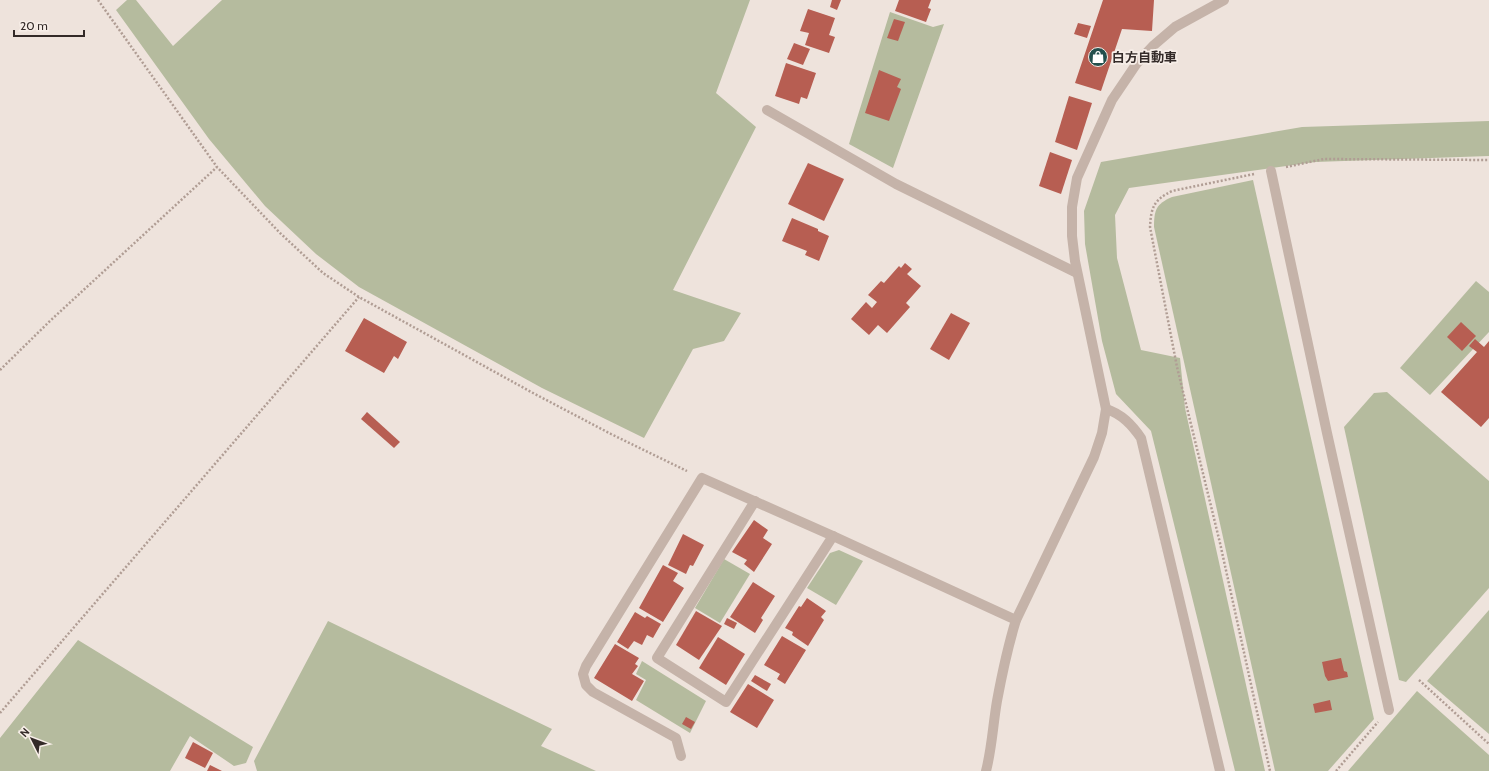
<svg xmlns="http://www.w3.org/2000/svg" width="1489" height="771" viewBox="0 0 1489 771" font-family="Cabin,'Noto Sans JP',sans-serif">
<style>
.green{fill:#b5bb9e}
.building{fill:#b75e52}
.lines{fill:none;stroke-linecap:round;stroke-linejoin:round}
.path{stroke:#b09d94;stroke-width:2.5;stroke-dasharray:2 2;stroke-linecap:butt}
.minor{stroke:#c5b3a9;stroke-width:10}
.labels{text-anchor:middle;stroke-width:3.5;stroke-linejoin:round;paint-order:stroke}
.poi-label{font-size:13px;font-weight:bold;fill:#332a28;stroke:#f7eee8;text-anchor:start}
</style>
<rect width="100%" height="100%" fill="#eee3dc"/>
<g class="green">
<polygon points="127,0 136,0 173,46 222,0 750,0 716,93 756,127 673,290 741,313 724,341 693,349 644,438 542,388 359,287 316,254 265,206 209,139 116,10"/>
<polygon points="890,12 933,27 944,24 893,168 849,144"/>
<polygon points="1489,121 1489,156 1315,162 1129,188 1115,215 1117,258 1141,350 1180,358 1185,408 1265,771 1235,771 1151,431 1116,394 1102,341 1085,244 1084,211 1101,162 1302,127"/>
<path d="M1253 180 1374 719 1328 771H1275L1154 227C1154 210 1156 204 1172 197Z"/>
<polygon points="1476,281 1489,292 1489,332 1430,395 1400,368"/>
<polygon points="1387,392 1489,481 1489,588 1406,682 1399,680 1344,427 1374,393"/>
<polygon points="839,550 863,561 836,605 807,588 830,553"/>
<polygon points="724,559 750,574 720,623 695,608"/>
<polygon points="1489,610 1489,734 1427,681"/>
<polygon points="328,621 552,729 541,746 596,771 257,771 254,761"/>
<polygon points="78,640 253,747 246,763 234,766 190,736 170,771 0,771 0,738"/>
<polygon points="642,661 706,701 690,733 636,700 646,680 636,674"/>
<polygon points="1417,691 1489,755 1489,771 1348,771"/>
</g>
<g class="building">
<polygon points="832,0 841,0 837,10 830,7"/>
<polygon points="899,0 931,0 928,8 931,9 926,22 895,11"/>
<polygon points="1103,0 1154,0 1152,31 1122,29 1101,91 1075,83"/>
<polygon points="808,9 835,18 829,35 835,37 829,53 805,45 809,33 800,31"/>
<polygon points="894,19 905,22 898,41 887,38"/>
<polygon points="1078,23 1091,26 1087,38 1074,34"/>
<polygon points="794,43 810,49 803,65 787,59"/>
<polygon points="786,63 816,73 807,99 801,97 799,104 775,96"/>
<polygon points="879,70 901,79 897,87 901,89 889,121 865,113"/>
<polygon points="1069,96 1092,103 1077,150 1055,142"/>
<polygon points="1050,152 1072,160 1061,194 1039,186"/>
<polygon points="808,163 844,179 824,221 788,204"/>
<polygon points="792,218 818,229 818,231 829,236 819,261 805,255 807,251 782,241"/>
<polygon points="905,263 912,269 907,274 921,286 906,303 910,307 887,333 878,325 869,335 851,319 866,302 872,308 877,302 868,295 881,281 884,283 899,266 901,268"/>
<polygon points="951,313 970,323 949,360 930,349"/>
<polygon points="364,318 407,342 398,359 394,356 384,373 345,351"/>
<polygon points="1461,322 1476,336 1462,351 1447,337"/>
<polygon points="1475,339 1484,347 1489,341 1489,418 1481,427 1441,392 1477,352 1469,346"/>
<polygon points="367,412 400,442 394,448 361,419"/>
<polygon points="754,520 768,530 763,538 772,544 754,572 744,564 747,560 732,552"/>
<polygon points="683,534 704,545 693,566 690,565 686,574 668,565"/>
<polygon points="663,565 678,573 673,581 684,588 663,622 639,608"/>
<polygon points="753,582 775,596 761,618 763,620 755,633 730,617"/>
<polygon points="807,598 826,611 821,617 824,620 808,646 792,635 793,632 785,628 799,606 801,607"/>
<polygon points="696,611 722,626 699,660 676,645"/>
<polygon points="635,612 645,618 647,616 661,624 653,638 647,635 642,645 634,641 628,649 617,642"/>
<polygon points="727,618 737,623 734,629 724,624"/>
<polygon points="782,636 806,650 785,684 777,679 780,674 764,665"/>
<polygon points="718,637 745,654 726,685 699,668"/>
<polygon points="615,644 639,658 635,664 638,666 632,674 644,681 632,701 594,678"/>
<polygon points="1341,658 1344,671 1347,672 1348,677 1328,681 1325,676 1322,662"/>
<polygon points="755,675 771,684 767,691 751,681"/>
<polygon points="748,684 774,700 757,728 730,712"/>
<polygon points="1330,700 1332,710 1315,713 1313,704"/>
<polygon points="686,717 695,722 691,729 682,724"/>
<polygon points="193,742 213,753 205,768 185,758"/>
<polygon points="210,765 222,771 207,771"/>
</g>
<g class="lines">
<g class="path">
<polyline points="98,0 217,167 280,233 323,273 359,297 533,393 611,434 687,471"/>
<polyline points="1286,167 1324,159 1489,160"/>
<path d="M1254 174 1172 191C1154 200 1151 207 1150 227L1177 367 1220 543 1270 771"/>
<polyline points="0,370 51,320 217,167"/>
<polyline points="1419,680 1489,744"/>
<polyline points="0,713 359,297"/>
<polyline points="1336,771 1378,722"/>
</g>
<g class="minor">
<polyline points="767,110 896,184 1077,273"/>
<polyline points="1271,171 1327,433 1389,710"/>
<path d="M1106 409C1122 414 1132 425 1141 438L1220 771"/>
<polyline points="755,501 657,658 726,702 833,536"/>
<polyline points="681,756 676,738 593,692 586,685 583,674 586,666 702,478 833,536 1016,620"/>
<path d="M986 771C992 748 993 724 997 701 1002 674 1008 646 1016 620L1094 457 1102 433 1106 409 1075 261 1072 236V207L1077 178 1112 100 1137 63 1154 45 1175 27 1224 0"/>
</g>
</g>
<defs>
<symbol id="shop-disc" viewBox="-11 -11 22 22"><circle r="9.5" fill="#234f4d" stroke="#f7eee8"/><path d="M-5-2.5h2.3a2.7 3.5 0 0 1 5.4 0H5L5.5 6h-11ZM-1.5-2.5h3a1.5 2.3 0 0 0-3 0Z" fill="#fff"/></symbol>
</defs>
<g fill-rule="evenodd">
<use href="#shop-disc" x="1087" y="46" width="22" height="22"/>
</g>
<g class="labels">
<g class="poi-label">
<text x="1112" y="62">白方自動車</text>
</g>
</g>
<g transform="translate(32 739) rotate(312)" stroke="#f7eee8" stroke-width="3" paint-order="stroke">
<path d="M0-3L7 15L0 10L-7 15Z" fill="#332a28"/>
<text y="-6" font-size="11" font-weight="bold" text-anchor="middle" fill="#332a28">N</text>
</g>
<path d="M14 30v6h70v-6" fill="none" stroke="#332a28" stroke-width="2"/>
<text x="20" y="30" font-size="12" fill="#332a28" stroke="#f7eee8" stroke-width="3" paint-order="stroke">20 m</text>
</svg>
